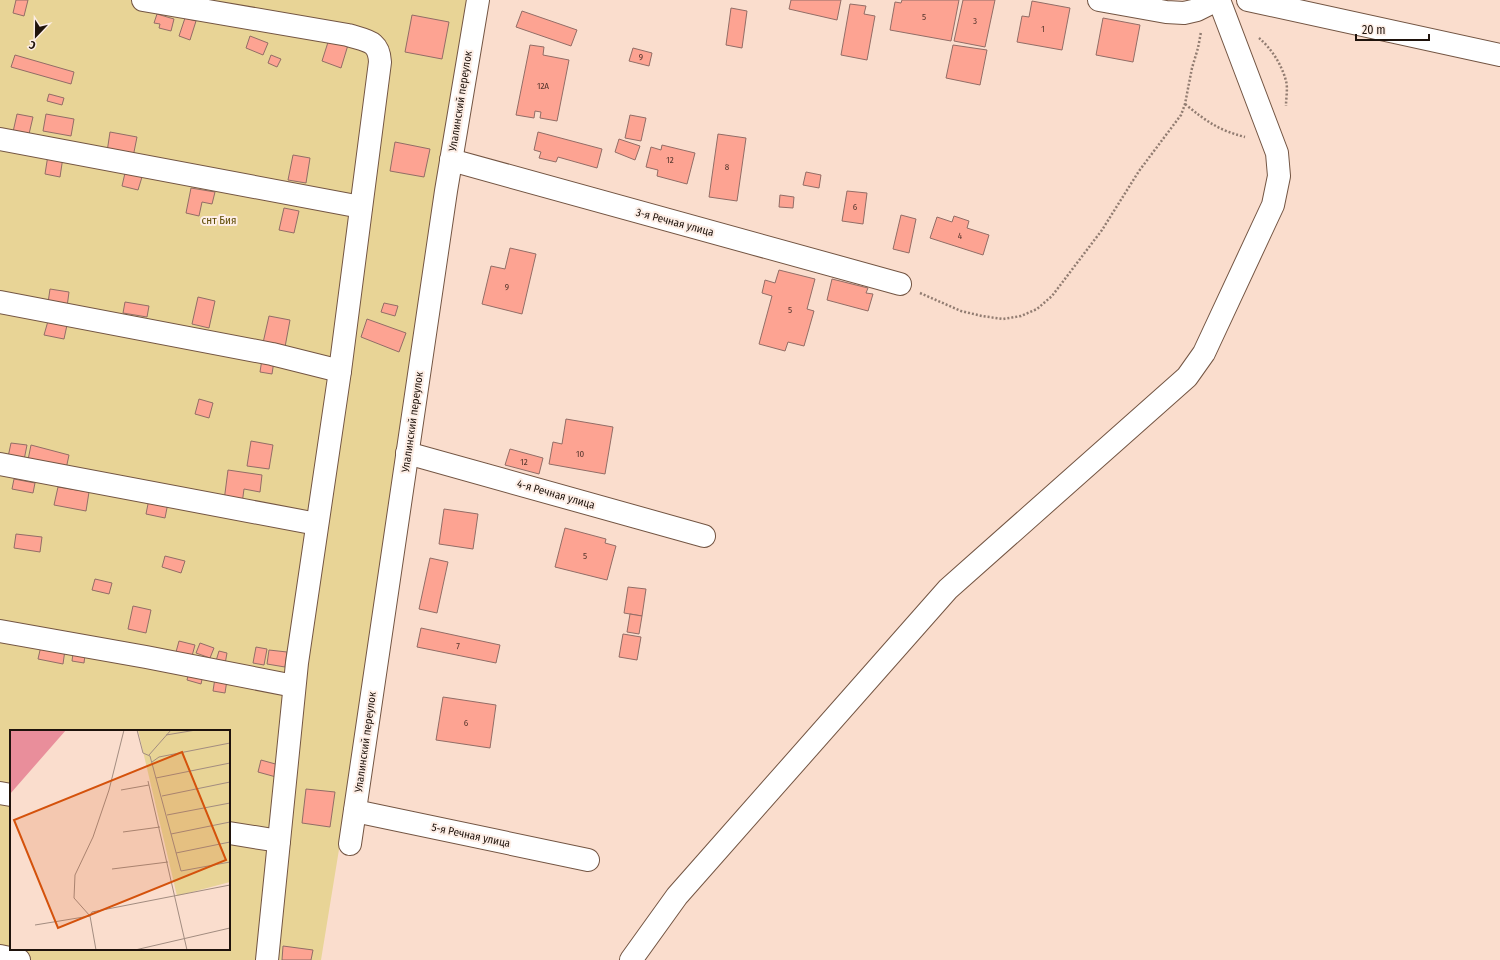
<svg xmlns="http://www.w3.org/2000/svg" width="1500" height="960" viewBox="0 0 1500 960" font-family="'Fira Sans Condensed',sans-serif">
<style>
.garden{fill:#e8d496;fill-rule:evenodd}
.building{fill:#fda392;stroke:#926d66}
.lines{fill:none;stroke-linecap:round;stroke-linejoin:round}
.minor-casing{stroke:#735543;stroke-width:24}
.path{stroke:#917c71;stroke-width:2.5;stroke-dasharray:2 2;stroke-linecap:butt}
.minor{stroke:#fff;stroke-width:22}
.labels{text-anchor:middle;stroke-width:4;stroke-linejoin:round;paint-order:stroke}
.number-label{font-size:9px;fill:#56372e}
.street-label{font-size:11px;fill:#1f130c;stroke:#fdeee6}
.park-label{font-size:11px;fill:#614e09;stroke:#fdeee6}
.inset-road{fill:none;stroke:#a28c80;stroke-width:1}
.view{fill:#d4520c;fill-opacity:0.15;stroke:#d4520c;stroke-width:2}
.inset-edge{fill:none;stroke:#1f130c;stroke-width:2}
</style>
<rect width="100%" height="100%" fill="#faddcd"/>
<path class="garden" d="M0 0H473L470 45 321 960H0ZM11 731H229V949H11Z"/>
<g class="building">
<polygon points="16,0 28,0 24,16 13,13"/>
<polygon points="791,0 841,0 837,20 789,9"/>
<polygon points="902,0 959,0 951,41 890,30 895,2 901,3"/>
<polygon points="963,0 995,0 985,47 954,41"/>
<polygon points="1032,1 1070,8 1062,50 1017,42 1022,16 1029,17"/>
<polygon points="850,4 866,6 864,14 875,16 867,60 841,55"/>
<polygon points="731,8 747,11 742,48 726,45"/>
<polygon points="522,11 577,30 571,46 516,27"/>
<polygon points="157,14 174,19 171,31 159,28 160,24 154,23"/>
<polygon points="412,15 449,22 442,59 405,52"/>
<polygon points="185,18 196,21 190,40 179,36"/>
<polygon points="1103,18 1140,25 1133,62 1096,55"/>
<polygon points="250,36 268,43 263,55 246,48"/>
<polygon points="329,39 348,45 341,68 322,61"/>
<polygon points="530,45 544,47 543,55 569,60 557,121 540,118 541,112 535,111 534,118 516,115"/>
<polygon points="953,45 987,50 980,85 946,78"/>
<polygon points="633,48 652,53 649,66 629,61"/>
<polygon points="15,55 74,72 71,84 11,67"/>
<polygon points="271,55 281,59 277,67 268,63"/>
<polygon points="49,94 64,98 62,105 47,101"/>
<polygon points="17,114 33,117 29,134 13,132"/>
<polygon points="46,114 74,119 71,136 43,131"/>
<polygon points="630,115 646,118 641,141 625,138"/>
<polygon points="110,132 137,137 133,157 107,152"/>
<polygon points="538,132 602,149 597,168 558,157 556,162 539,158 541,152 534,150"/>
<polygon points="718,134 746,138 737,201 709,197"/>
<polygon points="619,139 640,146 635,160 615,152"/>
<polygon points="395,142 430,149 424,177 390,171"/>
<polygon points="662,145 695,153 687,184 657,176 658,170 646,167 651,147 661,150"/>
<polygon points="48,155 63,157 60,177 45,174"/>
<polygon points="293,155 310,158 306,183 288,180"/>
<polygon points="806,172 821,175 819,188 803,185"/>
<polygon points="125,173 142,177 138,190 122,186"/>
<polygon points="191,188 215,192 212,204 202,202 199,216 186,213"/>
<polygon points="847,191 867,193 863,224 842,221"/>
<polygon points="780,195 794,197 793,208 779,207"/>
<polygon points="284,208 299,211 294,233 279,230"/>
<polygon points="901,215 916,219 909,253 893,249"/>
<polygon points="954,216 969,221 967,228 989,235 983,255 930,238 937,217 952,222"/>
<polygon points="510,248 536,254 522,314 482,304 491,266 505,269"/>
<polygon points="779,270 815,279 807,309 814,311 804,346 788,342 785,351 759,344 772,296 762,293 765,280 775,283"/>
<polygon points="832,279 868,288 866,293 873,294 868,311 827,300"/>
<polygon points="50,289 69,292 67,307 48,303"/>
<polygon points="198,297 215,301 209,328 192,324"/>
<polygon points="125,302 149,306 147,317 123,313"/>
<polygon points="384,303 398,306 395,316 381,312"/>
<polygon points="269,316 290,320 285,347 263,343"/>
<polygon points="367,319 406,333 399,352 361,337"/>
<polygon points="48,321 67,325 64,339 44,335"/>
<polygon points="262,359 274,361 272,374 260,372"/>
<polygon points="199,399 213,403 209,418 195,414"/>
<polygon points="566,419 613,427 605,474 549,464 553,442 562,444"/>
<polygon points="251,441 273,445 269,469 247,466"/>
<polygon points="11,443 27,445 24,460 8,457"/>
<polygon points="31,445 69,455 66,469 28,460"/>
<polygon points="510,449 543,458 539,474 505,465"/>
<polygon points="228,470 262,475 260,492 244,489 242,504 224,501"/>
<polygon points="14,479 35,483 33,493 12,489"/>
<polygon points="58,487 89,492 86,511 54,505"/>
<polygon points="149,499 168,503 165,518 146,514"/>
<polygon points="444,509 478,514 473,549 439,544"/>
<polygon points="565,528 606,539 605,543 616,546 607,580 555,567"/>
<polygon points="16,534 42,537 40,552 14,548"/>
<polygon points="165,556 185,561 181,573 162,567"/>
<polygon points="430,558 448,562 437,613 419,609"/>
<polygon points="95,579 112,583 109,594 92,590"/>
<polygon points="628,587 646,589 642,616 624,613"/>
<polygon points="133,606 151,610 146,633 128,629"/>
<polygon points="630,614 642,616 639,634 627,632"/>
<polygon points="421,628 500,645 496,663 417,647"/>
<polygon points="623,634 641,637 637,660 619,657"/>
<polygon points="179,641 195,645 192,656 176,652"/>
<polygon points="200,643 214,648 210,658 196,653"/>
<polygon points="41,646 65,650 63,664 38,659"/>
<polygon points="256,647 267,649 264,665 253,663"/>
<polygon points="269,650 287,652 285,667 267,664"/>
<polygon points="219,651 227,653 225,664 216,661"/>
<polygon points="73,653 85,655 84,663 72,661"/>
<polygon points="189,672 203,675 201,684 187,680"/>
<polygon points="215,678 227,680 225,693 213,691"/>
<polygon points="443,697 496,705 490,748 436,740"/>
<polygon points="261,760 279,765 276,777 258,772"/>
<polygon points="306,789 335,792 330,827 302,823"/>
<polygon points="283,946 313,950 311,960 282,960"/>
</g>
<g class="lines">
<defs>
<g id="minor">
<path d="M143 0 348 35C366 41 379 40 380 62L340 371 297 663 267 960"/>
<polyline points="1099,0 1166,12 1184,13 1197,10 1207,5 1212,0"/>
<polyline points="1248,0 1500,55"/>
<polyline points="0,139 361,207"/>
<polyline points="451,160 900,284"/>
<polyline points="0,302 272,354 340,371"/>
<polyline points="407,453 704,536"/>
<polyline points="0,464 317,524"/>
<polyline points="0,631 146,657 294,686"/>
<polyline points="0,793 11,795"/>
<polyline points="355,811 588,860"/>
<polyline points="229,833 279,841"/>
<polyline points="350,844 446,191 478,0"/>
<polyline points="0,956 19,960"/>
<polyline points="631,960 677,896 948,589 1187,377 1204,353 1273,205 1279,176 1277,153 1219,0"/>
</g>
</defs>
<use href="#minor" class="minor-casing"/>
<g class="path">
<path d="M1259 38C1271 48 1282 65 1286 81 1288 88 1286 98 1286 106"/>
<path d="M1185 104C1206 121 1218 130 1245 137"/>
<polyline points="920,293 961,311 982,316 1003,319 1021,316 1037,309 1052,296 1102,230 1139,171 1181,115 1185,104 1192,68 1198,48 1201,32"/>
</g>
<use href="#minor" class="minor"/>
</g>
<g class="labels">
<g class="number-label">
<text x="924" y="20">5</text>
<text x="975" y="24">3</text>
<text x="1043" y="32">1</text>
<text x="641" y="60">9</text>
<text x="543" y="89">12А</text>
<text x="670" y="163">12</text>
<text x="727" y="170">8</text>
<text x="855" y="210">6</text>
<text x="960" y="239">4</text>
<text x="507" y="290">9</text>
<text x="790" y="313">5</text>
<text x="580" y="457">10</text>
<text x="524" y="465">12</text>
<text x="585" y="559">5</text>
<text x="458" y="649">7</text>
<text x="466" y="726">6</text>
</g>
<g class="street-label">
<text transform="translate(460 101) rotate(-81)" y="4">Улалинский переулок</text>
<text transform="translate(675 222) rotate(15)" y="4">3-я Речная улица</text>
<text transform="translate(412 422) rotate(-82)" y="4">Улалинский переулок</text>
<text transform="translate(556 494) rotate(16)" y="4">4-я Речная улица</text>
<text transform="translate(365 742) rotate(-82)" y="4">Улалинский переулок</text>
<text transform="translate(471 835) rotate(12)" y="4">5-я Речная улица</text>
</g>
<g class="park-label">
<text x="219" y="224">снт Бия</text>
</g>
</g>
<g transform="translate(10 730)">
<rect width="220" height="220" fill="#faddcd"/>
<path d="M128 0H220V152L167 166Z" fill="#e8d496"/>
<path d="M0 0H56L0 64Z" fill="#e98e9b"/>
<path class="inset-road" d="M127 0 133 23 140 26 171 141 220 132M156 5 186 0M139 25 161 0M142 32 149 27 220 13M146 48 220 33M138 51 177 220M111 60 139 55M152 66 220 52M157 85 220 73M113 102 150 97M161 104 220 92M166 123 220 112M102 139 158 132M80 186 64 168 65 145 83 107 99 60 114 0M25 195 80 186M86 220 80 186 82 182 220 155M125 220 220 198"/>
<path class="view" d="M172 22 216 130 48 198 4 90Z"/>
<rect width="220" height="220" class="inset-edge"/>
</g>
<g transform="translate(36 36) rotate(202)" stroke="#fdeee6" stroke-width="3" paint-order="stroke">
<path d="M0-3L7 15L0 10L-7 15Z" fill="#1f130c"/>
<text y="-6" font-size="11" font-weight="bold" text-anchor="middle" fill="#1f130c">С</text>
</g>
<path d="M1356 34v6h73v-6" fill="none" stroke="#1f130c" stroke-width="2"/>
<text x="1362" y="34" font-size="12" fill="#1f130c" stroke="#fdeee6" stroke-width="3" paint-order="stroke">20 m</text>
</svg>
